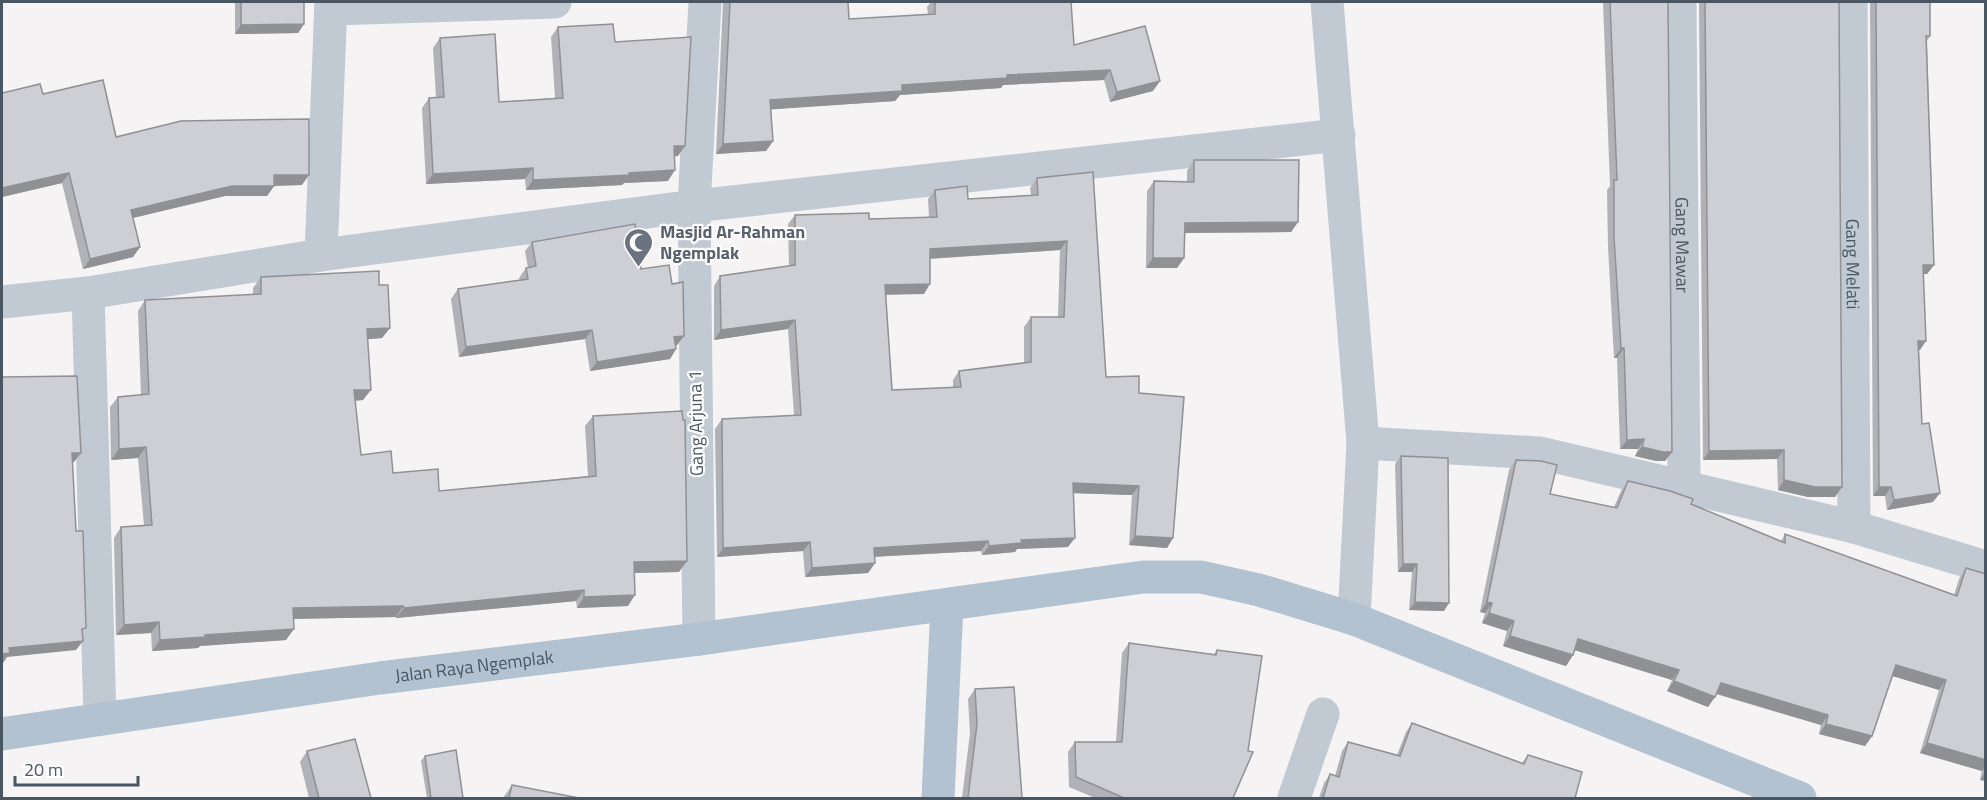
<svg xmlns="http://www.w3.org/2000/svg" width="1987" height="800" viewBox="0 0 1987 800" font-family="'Titillium Web',sans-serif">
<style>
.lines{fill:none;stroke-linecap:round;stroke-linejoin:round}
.minor{stroke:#c1cad2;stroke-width:33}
.major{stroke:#b3c2d1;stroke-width:33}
.wall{fill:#b0b2b7;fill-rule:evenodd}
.shaded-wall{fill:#909195}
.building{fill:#cdcfd5;stroke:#909195;stroke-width:1.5;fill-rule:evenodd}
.labels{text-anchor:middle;stroke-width:4.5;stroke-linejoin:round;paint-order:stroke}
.worship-label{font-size:18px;font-weight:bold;fill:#5b616d;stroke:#fff;text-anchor:start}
.street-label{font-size:18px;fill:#4a5661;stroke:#fff}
</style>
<rect width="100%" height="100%" fill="#f5f3f3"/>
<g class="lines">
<g class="minor">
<polyline points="1327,2 1363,443 1354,619"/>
<path id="s1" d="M1680 2 1684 488"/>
<path id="s2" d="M1851 2 1854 527"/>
<polyline points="331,9 555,2"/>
<polyline points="321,255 331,2"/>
<polyline points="88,293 100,718"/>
<polyline points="2,302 88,293 321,255 694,206 1339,135"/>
<polyline points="1363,443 1540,453 1854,527 1986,567"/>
<polyline points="699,639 694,206 705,2"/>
<polyline points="1294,798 1323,714"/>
</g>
<g class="major">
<path id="s3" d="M2 734 380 678 699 639 1143 577H1201L1259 590 1354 619 1800 798"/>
<polyline points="938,798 947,605"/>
</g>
</g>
<g class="wall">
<polygon points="235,2 304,2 304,24 298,33 235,34"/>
<polygon points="723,2 848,2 849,19 928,14 927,7 931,2 1071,2 1074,45 1153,91 1110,102 1104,80 1003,85 1001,88 900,95 895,101 771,109 773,141 766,151 716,154"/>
<polygon points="1603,2 1668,2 1672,452 1665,461 1656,461 1635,456 1638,449 1620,449 1617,358 1614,358 1608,247 1607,190 1610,186"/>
<polygon points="1699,2 1839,2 1842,487 1835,497 1808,497 1778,490 1777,459 1703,460"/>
<polygon points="1870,2 1930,2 1930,36 1927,41 1934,265 1927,274 1923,274 1920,350 1919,350 1922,424 1933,502 1887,510 1885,496 1873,496"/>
<polygon points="558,27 615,42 678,156 675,156 668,181 624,183 622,185 526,190 525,179 426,184 422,108 429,98 436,97 433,48 440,38 499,102 555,98 551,37"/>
<polygon points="2,93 43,94 116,137 302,185 274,186 267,196 225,196 133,218 140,247 133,257 83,269 62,183 2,197"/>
<polygon points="1194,160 1298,222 1291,232 1185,233 1184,258 1177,268 1146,268 1147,191 1154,181 1187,181 1187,171"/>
<path d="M1093 172 1106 377 1139 393 1173 538 1167 548 1129 545 1132 495 1073 493 1068 547 1017 549 1015 552 982 555 981 551 874 557 875 563 868 573 805 577 803 551 717 557 715 429 722 419 794 415 788 329 714 340V286L720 276 789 266 788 224 795 215 869 219 929 218 928 199 935 190 968 199 1031 195 1030 188 1037 178ZM1060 250 1058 317H1031L1024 327V363L959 371 953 380V387L892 390 886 294H924L930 259Z"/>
<polygon points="532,242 641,269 672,284 684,336 677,345 676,346 676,349 670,359 590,371 585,339 459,357 451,299 458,289 520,280 519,278 526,268 528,268 525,251"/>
<polygon points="261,277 379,285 390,328 382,338 368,339 363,400 355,401 361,455 393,473 439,491 588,476 585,426 593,416 679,572 634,573 628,606 577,608 576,601 396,618 396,617 293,619 286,640 200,646 198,648 152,651 151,633 116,635 114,538 121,527 144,525 138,458 111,460 110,407 118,397 141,395 138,311 145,300 253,295 253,288"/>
<polygon points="1401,456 1444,611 1409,610 1412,572 1398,572 1395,464"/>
<polygon points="1516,460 1550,494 1614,507 1621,491 1628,481 1691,504 1781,541 1785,534 1954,595 1959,579 1966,568 1986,574 1986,781 1980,780 1982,771 1920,753 1939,690 1893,676 1872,736 1865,746 1819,734 1821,725 1716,694 1708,707 1667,691 1672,680 1575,650 1573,655 1566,666 1503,646 1507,631 1482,623 1485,613 1480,612 1509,470"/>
<polygon points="1129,643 1214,654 1217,650 1233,798 1095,798 1069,787 1068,752 1075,742 1116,742 1122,653"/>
<polygon points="975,689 1022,798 962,798 970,733 968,699"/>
<polygon points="1412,723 1522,763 1528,755 1575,798 1319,798 1324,783 1330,774 1335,776 1342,751 1348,742 1397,755 1406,732"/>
<polygon points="307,751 371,798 309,798 300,762"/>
<polygon points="425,756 463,798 427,798 421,761"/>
<polygon points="512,785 579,798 503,798"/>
</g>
<g class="shaded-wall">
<polygon points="304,24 298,33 235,34 241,25"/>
<polygon points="1110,70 1104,80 1003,85 1001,88 900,95 895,101 763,110 770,100 902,85 1007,75"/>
<polygon points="1160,81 1153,91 1110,102 1117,92"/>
<polygon points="773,141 766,151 716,154 723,144"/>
<polygon points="674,146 685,146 678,156 667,157"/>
<polygon points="533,168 525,179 426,184 433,174"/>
<polygon points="675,170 668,181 624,183 622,185 526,190 533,180"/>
<polygon points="69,173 62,183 2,197 2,188"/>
<polygon points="274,175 309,175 302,185 267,186"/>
<polygon points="232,186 274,186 267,196 225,196 124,220 131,210"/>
<polygon points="1298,222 1291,232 1178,233 1185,223"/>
<polygon points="1067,241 1060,250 923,259 930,249"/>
<polygon points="140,247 133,257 83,269 90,259"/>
<polygon points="1153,258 1184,258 1177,268 1146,268"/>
<polygon points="1923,265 1934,265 1927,274 1916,274"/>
<polygon points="930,284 924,294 879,295 885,285"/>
<polygon points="795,320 788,329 714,340 721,330"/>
<polygon points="390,328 382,338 359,340 367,329"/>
<polygon points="592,330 585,339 459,357 466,347"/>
<polygon points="684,336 677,345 667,347 674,337"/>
<polygon points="1918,341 1926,341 1920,350 1912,351"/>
<polygon points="1621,348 1624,348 1617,358 1614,358"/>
<polygon points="676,349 670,359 590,371 597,362"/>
<polygon points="354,390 371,390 363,400 346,401"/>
<polygon points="1644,439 1638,449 1620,449 1627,440"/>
<polygon points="146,447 138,458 111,460 119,449"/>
<polygon points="1642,447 1672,452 1665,461 1656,461 1635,456"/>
<polygon points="1784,450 1777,459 1703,460 1709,451"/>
<polygon points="72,453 81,453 74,462 66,463"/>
<polygon points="1784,480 1842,487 1835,497 1808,497 1778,490"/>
<polygon points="1073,483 1139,486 1132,495 1066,493"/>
<polygon points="1879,487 1891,487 1885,496 1873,496"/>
<polygon points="1940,493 1933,502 1887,510 1894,500"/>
<polygon points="1135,536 1173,538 1167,548 1129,545"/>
<polygon points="1075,538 1068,547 1017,549 1015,552 982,555 989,546 1021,540"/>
<polygon points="988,541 981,551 867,557 874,548"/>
<polygon points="810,542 803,551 717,557 723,548"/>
<polygon points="687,561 679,572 626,573 634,562"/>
<polygon points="875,563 868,573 805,577 812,568"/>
<polygon points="1403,564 1417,564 1412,572 1398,572"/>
<polygon points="584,590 576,601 396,618 404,608"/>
<polygon points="635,595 628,606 577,608 584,597"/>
<polygon points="1415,602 1449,603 1444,611 1409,610"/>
<polygon points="1487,602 1492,603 1485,613 1480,612"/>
<polygon points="403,606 396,617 285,619 293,608"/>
<polygon points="1489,613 1514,621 1507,631 1482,623"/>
<polygon points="159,622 151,633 116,635 124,625"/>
<polygon points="294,629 286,640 200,646 198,648 152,651 160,640 205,635"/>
<polygon points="1510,636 1573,655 1566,666 1503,646"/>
<polygon points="1578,639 1679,670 1672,680 1571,649"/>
<polygon points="83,641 76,650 7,657 3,663 2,663 2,654 9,648"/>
<polygon points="1896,665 1946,680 1939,690 1889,675"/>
<polygon points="1674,681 1715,697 1708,707 1667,691"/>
<polygon points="1721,683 1828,715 1821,725 1714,693"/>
<polygon points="1826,724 1872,736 1865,746 1819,734"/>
<polygon points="1927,743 1986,760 1986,766 1982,771 1920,753"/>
<polygon points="1986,771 1986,781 1980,780"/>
</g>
<g class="building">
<polygon points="241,2 304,2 304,24 241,25"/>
<polygon points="730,2 848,2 849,19 935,14 935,2 1071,2 1074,45 1145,26 1160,81 1117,92 1110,70 1007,75 1007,78 902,85 902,91 770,100 773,141 723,144"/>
<polygon points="1610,2 1668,2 1672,452 1663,452 1642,447 1644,439 1627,440 1624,348 1621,348 1614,237 1614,180 1617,180"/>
<polygon points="1705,2 1839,2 1842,487 1815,487 1784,480 1784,450 1709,451"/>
<polygon points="1876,2 1930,2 1930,36 1926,36 1934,265 1923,265 1926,341 1918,341 1922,424 1929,423 1940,493 1894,500 1891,487 1879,487"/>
<polygon points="613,24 615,42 691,37 685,146 674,146 675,170 629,173 630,175 533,180 533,168 433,174 429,98 444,97 440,38 495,34 499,102 563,98 558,27"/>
<polygon points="103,80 116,137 181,121 309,119 309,175 274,175 274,186 232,186 131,210 140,247 90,259 69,173 2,188 2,93 40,84 43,94"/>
<polygon points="1194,160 1299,160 1298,222 1185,223 1184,258 1153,258 1154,181 1194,182"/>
<path d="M1093 172 1106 377 1139 376V393L1184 397 1173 538 1135 536 1139 486 1073 483 1075 538 1021 540 1022 543 989 546 988 541 874 548 875 563 812 568 810 542 723 548 722 419 801 415 795 320 721 330 720 276 795 265V215L869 213V219L937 217 935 190 967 186 968 199 1038 195 1037 178ZM1067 241 1064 317H1031V362L959 371 961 387 892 390 885 285 930 284V249Z"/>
<polygon points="635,224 641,269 669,265 672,284 683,282 684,336 674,337 676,349 597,362 592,330 466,347 458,289 528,279 526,268 536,266 532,242"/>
<polygon points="379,271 379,285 388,285 390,328 367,329 371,390 354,390 361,455 391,451 393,473 438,469 439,491 596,476 593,416 682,411 683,420 685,420 687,561 634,562 635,595 584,597 584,590 404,608 403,606 293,608 294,629 205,635 205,637 160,640 159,622 124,625 121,527 152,525 146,447 119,449 118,397 149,394 145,300 261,294 261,277"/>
<polygon points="2,376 2,377 77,376 81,453 72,453 76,531 83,531 86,628 82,629 83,641 9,648 10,653 2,654"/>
<polygon points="1401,456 1448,458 1449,603 1415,602 1417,564 1403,564"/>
<polygon points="1516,460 1541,461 1557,465 1550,494 1617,508 1628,481 1670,491 1693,499 1691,504 1785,543 1785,534 1957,596 1966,568 1986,574 1986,760 1927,743 1946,680 1896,665 1872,736 1826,724 1828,715 1721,683 1715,697 1674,681 1679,670 1578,639 1573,655 1510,636 1514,621 1489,613 1492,603 1487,602"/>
<polygon points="1129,643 1216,655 1217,650 1262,656 1248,751 1253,752 1233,798 1124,798 1076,777 1075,742 1122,742"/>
<polygon points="1014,687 1022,798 968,798 977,724 975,689"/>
<polygon points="1412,723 1524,764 1528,755 1582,772 1575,798 1323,798 1330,774 1339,777 1348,742 1400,756"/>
<polygon points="355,739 371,798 319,798 307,751"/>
<polygon points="456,750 463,798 431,798 425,756"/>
<polygon points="512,785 579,798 509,798"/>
</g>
<defs>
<symbol id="mosque-pin" viewBox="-11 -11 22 30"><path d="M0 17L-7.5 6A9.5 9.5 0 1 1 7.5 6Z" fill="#6b7280" stroke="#fff"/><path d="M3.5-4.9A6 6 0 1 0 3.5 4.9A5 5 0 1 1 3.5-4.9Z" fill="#fff"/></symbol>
</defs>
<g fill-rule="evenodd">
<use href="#mosque-pin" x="622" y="226" width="33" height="45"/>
</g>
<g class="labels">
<g class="worship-label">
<text x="660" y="238">Masjid Ar-Rahman<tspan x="660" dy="21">Ngemplak</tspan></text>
</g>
<g class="street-label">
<text dy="6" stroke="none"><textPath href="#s1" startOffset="243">Gang Mawar</textPath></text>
<text dy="6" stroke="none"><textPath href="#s2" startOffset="262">Gang Melati</textPath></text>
<text transform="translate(696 423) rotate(-91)" y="6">Gang Arjuna 1</text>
<text dy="6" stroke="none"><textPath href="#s3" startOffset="477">Jalan Raya Ngemplak</textPath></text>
</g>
</g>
<rect width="1987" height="800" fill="none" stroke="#4a5661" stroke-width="6"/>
<path d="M15 776v9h123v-9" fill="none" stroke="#4a5661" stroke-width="3"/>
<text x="24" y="776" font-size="18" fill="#4a5661" stroke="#ffffff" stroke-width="4.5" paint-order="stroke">20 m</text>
</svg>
